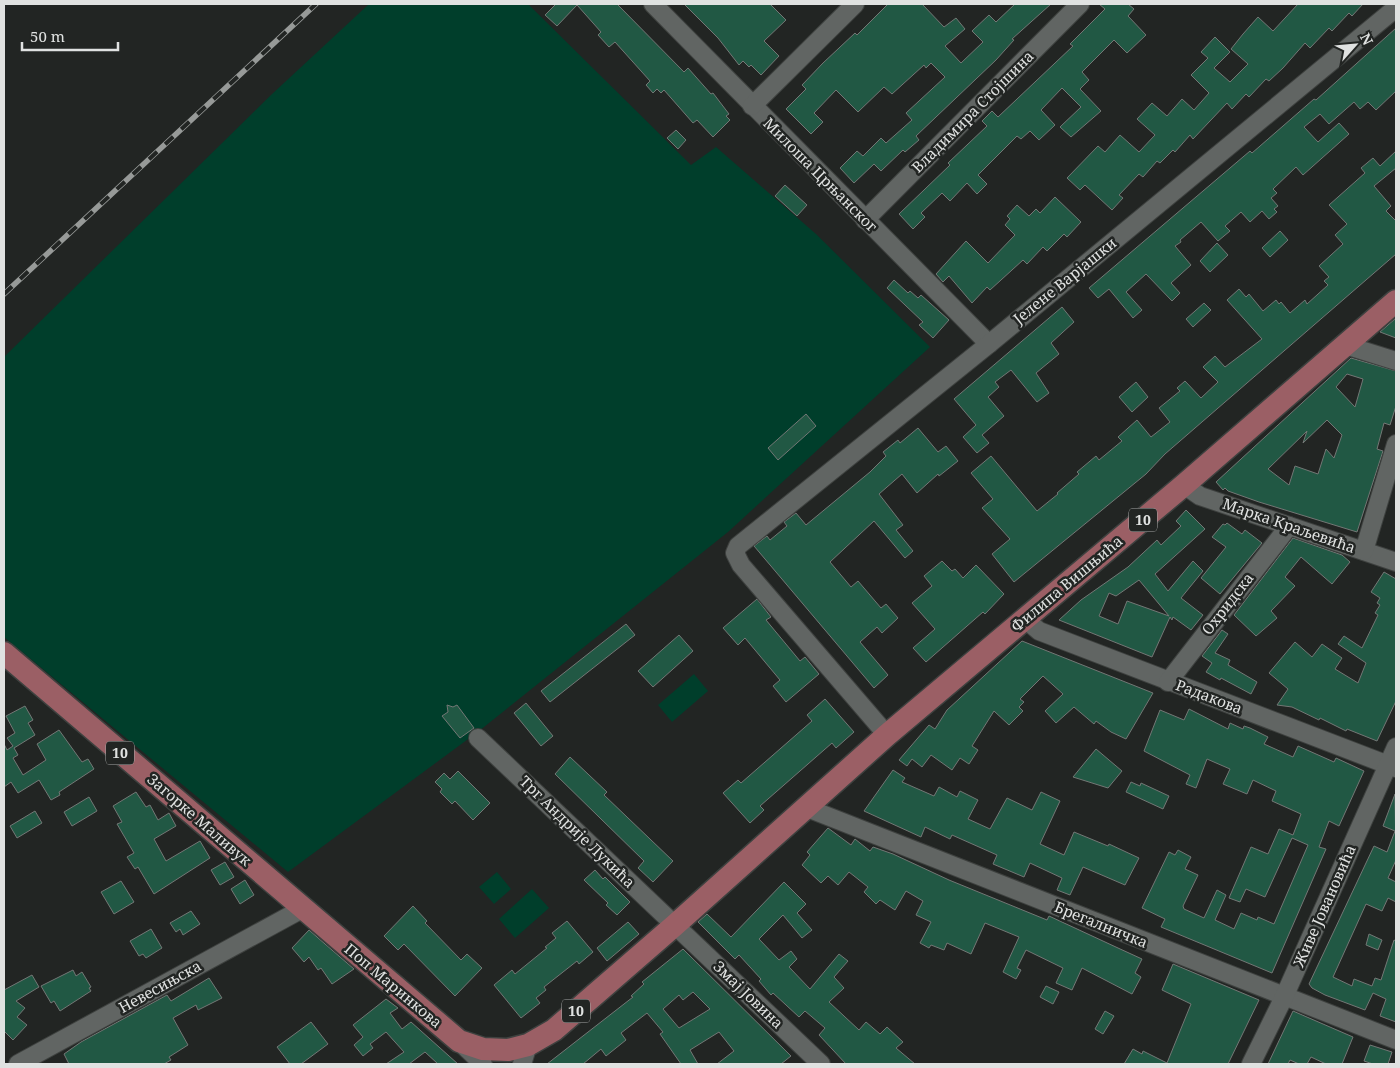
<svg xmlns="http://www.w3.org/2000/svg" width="1400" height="1068" viewBox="0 0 1400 1068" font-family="'Noto Serif',serif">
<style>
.green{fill:#003e2b}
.building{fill:#215844;stroke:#737775;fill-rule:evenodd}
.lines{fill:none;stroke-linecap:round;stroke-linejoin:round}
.minor-casing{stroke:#3e413f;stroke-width:20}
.major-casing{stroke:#3e413f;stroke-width:25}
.minor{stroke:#616563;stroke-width:18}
.major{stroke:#9b5f65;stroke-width:22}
.rail-casing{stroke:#979a98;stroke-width:5.5}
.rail{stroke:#222523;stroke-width:4;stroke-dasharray:11;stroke-linecap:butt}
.labels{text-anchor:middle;stroke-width:5;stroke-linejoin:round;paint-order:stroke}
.shield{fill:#222523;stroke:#a7a9a8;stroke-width:1}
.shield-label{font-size:14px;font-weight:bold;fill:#e0e2e1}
.street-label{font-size:15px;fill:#e0e2e1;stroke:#222523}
</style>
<rect width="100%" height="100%" fill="#222523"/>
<g class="green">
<polygon points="369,4 528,4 691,165 716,147 816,234 930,347 728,532 479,731 288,872 4,637 4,357 271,95"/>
<polygon points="694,674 708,691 672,722 658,705"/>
<polygon points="497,872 511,889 494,904 479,887"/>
<polygon points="532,889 549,908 515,938 499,919"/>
</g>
<g class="building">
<polygon points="556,4 617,4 684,72 688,68 711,94 713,93 729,114 726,116 730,120 713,137 697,120 693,123 664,90 661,93 657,89 653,93 646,85 650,81 615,42 609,47 598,35 601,32 577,5 557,26 545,15"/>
<polygon points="684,4 770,4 786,20 764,41 779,56 761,75 751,65 749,67 743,61 739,65 718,38"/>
<polygon points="888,4 922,4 944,27 956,18 965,29 945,46 961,63 983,42 972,31 989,15 996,22 1015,4 1051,4 1012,39 1014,40 996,60 916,136 919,140 905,152 903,150 881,171 874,164 854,183 840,168 857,151 863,156 881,138 886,143 912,120 906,113 945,77 931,63 926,68 924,65 892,94 884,87 858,112 836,90 814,113 823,122 811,134 786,109 806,89 802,85 823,63 855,33 857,35"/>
<polygon points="1099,4 1128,4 1134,9 1128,16 1146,35 1127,53 1114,40 1082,72 1089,80 1080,89 1101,111 1071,137 1060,127 1081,107 1062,88 1041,110 1055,125 1039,140 1030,131 1021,139 1017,136 978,175 987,184 977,194 967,183 950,201 942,193 921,213 925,217 913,229 899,214 950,165 948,163 987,126 982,121 992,111 998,117 1073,46 1070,44 1105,9"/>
<polygon points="1298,4 1363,4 1352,16 1349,13 1332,31 1329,28 1310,48 1305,43 1283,68 1269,81 1266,79 1249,97 1246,94 1232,109 1227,103 1193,139 1190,135 1175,152 1173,150 1160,163 1157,161 1143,177 1139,174 1119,195 1123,198 1112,210 1085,185 1080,190 1067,178 1098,146 1105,152 1120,135 1139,152 1155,135 1137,119 1152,103 1167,116 1182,99 1194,110 1209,93 1191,75 1208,58 1201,52 1215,37 1230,52 1214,68 1230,82 1248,64 1231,49 1243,34 1258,17 1273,31"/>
<polygon points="1396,28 1396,91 1376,110 1368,102 1360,109 1354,102 1329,124 1320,114 1304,127 1318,142 1339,123 1349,134 1303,175 1296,167 1273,189 1277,193 1271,198 1278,206 1274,209 1277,212 1269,219 1262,211 1250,222 1241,212 1225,226 1230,231 1218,241 1201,222 1180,240 1181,242 1175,246 1191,265 1171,283 1180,293 1172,301 1146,274 1126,292 1142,310 1133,318 1109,289 1098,298 1089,288 1250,151 1252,153 1314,99 1316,100"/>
<polygon points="676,130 686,140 678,149 667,138"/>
<polygon points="1396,151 1396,168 1374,186 1391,206 1386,211 1396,221 1396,254 1165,454 1146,474 1014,582 992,554 1010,539 982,508 993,499 971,473 991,456 1037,511 1058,494 1057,493 1079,474 1077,472 1096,456 1099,460 1122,441 1118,437 1137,420 1151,437 1170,422 1159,408 1180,391 1177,388 1185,381 1201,398 1218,382 1203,367 1215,356 1225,367 1262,339 1227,300 1239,289 1246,297 1249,294 1263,311 1276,300 1279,304 1281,302 1290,313 1305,300 1307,304 1328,285 1324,281 1329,277 1319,266 1343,244 1335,235 1347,224 1329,205 1365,173 1361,168 1373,158 1380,166"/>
<polygon points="785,185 807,205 797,216 775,196"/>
<polygon points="1055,197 1081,222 1067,237 1064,234 1047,251 1043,247 1027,264 1023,260 990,290 987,287 972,303 949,276 943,282 936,274 966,241 988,263 1015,235 1005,225 1010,219 1007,216 1017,205 1029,216 1036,209 1040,213"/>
<polygon points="1280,231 1288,240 1270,257 1262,248"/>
<polygon points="1217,243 1228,255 1210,272 1200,261"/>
<polygon points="894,280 908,293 910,291 918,298 921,295 949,320 933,338 919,325 923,322 887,288"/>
<polygon points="1204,303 1211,310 1193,327 1186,319"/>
<polygon points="1062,307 1074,322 1051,343 1059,354 1036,373 1049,393 1037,402 1011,370 995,382 999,387 988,397 1004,416 982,435 989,443 977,453 963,437 976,425 954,399"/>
<polygon points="1396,318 1396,338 1380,332"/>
<path d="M1351 358 1396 371V406L1390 425 1384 423 1377 449 1383 451 1357 532 1259 502 1228 491 1225 488 1223 490 1216 482ZM1347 374 1363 379 1355 407 1336 387ZM1327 420 1342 435 1334 458 1326 449 1318 474 1295 466 1289 485 1268 469 1307 431 1303 443Z"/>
<polygon points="1136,382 1148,397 1132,412 1119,397"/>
<polygon points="806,414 816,426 778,460 768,448"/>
<polygon points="918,428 938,452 946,446 958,461 939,476 938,474 917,493 902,474 879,494 903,525 896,530 913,551 905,558 874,521 830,562 851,587 858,581 881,608 886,604 898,618 882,633 877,627 860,642 888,675 874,688 754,546 767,536 770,540 787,526 784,522 796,513 806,525 870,472 886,456 883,452 898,440 900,443"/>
<path d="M1186 510 1205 529 1155 574 1168 591 1193 561 1203 571 1181 598 1203 615 1191 630 1173 617 1172 620 1170 617 1152 657 1059 620 1081 600 1128 567 1157 540 1161 545 1181 526 1176 521ZM1139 580 1169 616 1127 601 1118 624 1099 616 1109 593 1116 596Z"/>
<polygon points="1227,523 1242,534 1245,530 1262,543 1220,594 1201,578 1226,547 1212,537 1223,524 1225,525"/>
<polygon points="1293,538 1342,555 1350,562 1332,584 1301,557 1285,577 1295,586 1271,611 1277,618 1256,636 1234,615"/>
<polygon points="942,561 952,571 955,569 963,578 976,565 1004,594 985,614 983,612 926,662 913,648 935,629 912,603 932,586 924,576"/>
<polygon points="1384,572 1396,579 1396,701 1377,741 1347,729 1346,731 1320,718 1319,720 1292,707 1277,705 1288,689 1269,673 1295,642 1312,657 1322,644 1342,658 1335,669 1358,683 1366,663 1338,644 1344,636 1362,648 1378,615 1375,613 1380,605 1377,603 1380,598 1371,592"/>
<polygon points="757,599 771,617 766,620 800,661 805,657 819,674 786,702 773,686 780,680 745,638 738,645 723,628"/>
<polygon points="626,624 635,635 550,702 541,691"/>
<polygon points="1222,630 1228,634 1215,653 1230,660 1228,665 1257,682 1251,694 1221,678 1220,680 1206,672 1212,663 1202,656"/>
<polygon points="679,635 693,651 653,687 638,671"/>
<polygon points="1022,641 1153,693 1126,739 1111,732 1096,721 1094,724 1074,707 1056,723 1045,711 1063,694 1043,676 1020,699 1024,702 1019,707 1023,711 1009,725 994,711 972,746 978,750 969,764 960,758 952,770 931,755 922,767 912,759 907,766 899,760 929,725 935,729 947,710"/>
<polygon points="825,699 854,732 836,748 832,743 760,806 764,810 750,823 723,793 738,780 741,783 812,721 807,715"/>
<polygon points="526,703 553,736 541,746 514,713"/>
<polygon points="447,705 453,707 457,705 474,728 460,738 442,716 448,712"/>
<polygon points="25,706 33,720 28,723 35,735 14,748 18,755 13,758 23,775 46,760 37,744 59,730 82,762 88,759 94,769 59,792 60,795 51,800 39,780 18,793 11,782 4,787 4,744 7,750 13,746 7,738 15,733 6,716"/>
<polygon points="1189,709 1228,729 1230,723 1243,729 1244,726 1250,728 1268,737 1264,744 1293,757 1298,746 1334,762 1336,758 1364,771 1339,826 1329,821 1319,847 1326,849 1272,973 1161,927 1165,919 1142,908 1169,852 1175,855 1178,850 1191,857 1185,869 1198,875 1183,906 1184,909 1204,918 1217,890 1226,895 1215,920 1234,929 1241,913 1257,920 1258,917 1274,924 1308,845 1292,838 1265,897 1246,889 1240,902 1229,898 1251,847 1268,854 1279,829 1293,835 1301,814 1272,801 1276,791 1253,780 1247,794 1223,784 1230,769 1207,759 1196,788 1186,784 1190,775 1144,751 1160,710 1184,720"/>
<polygon points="1096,749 1122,771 1108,788 1073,777"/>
<polygon points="570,757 607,792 604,795 673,861 653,882 638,868 644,861 555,774"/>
<polygon points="893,770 905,778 902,782 934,796 939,787 957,797 960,791 978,800 968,819 990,829 1007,798 1032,810 1041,792 1060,801 1040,844 1064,855 1074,832 1108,846 1109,844 1139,858 1125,885 1083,867 1070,895 1057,890 1062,878 1030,863 1024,877 993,864 997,855 952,835 950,839 925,827 921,837 864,811"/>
<polygon points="458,771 490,803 473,820 455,801 452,804 440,792 442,789 435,782 444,773 450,779"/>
<polygon points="1131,782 1140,786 1141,783 1169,796 1163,809 1126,792"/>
<polygon points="136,792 146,807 150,805 158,820 169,813 176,826 154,839 166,861 200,841 210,858 154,894 138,867 135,869 127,857 134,853 117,824 122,822 113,806"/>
<polygon points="1395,794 1396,860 1388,878 1396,882 1396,902 1388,898 1382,911 1366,904 1333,977 1352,986 1354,979 1372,986 1375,978 1381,980 1394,940 1396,941 1396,1022 1380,1016 1386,999 1373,993 1365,1010 1325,995 1312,988 1309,984 1374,846 1387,852 1395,831 1383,826"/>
<polygon points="89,797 97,811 72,826 64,812"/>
<polygon points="35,811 42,823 17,838 10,826"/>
<polygon points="828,828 851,845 855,839 870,851 873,847 893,854 949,880 1047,920 1049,916 1118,948 1142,959 1135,973 1141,977 1132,994 1082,968 1072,990 1056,983 1063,968 1026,950 1017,968 1021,970 1016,979 1003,972 1019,937 985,923 971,954 947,943 944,950 931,945 929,948 920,943 931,922 916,915 923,901 906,891 895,910 880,900 876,904 864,892 868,887 849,872 838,885 828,876 821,883 802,865 810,855 807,852"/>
<polygon points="225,862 234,877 220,885 211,870"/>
<polygon points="595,870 603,879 605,877 630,902 617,915 606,905 608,903 584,880"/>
<polygon points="245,880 254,895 240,904 231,889"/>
<polygon points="121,881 134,902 114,914 101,892"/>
<polygon points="784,882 806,904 797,913 812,930 802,938 783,915 759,939 779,960 791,951 797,959 789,967 810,989 839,954 848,961 834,977 844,988 829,1002 859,1030 866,1022 880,1034 887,1027 903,1042 896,1048 915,1064 846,1064 819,1035 825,1028 805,1011 799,1017 773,993 771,995 759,981 761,979 739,955 735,959 698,922 707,914 731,937"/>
<polygon points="413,906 427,921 425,923 461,960 467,954 482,968 455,996 404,944 398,950 384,936"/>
<polygon points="191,911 200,924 183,935 180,929 176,932 170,923"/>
<polygon points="567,921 593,952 579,964 577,961 544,987 546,990 536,998 540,1003 521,1018 494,985 512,970 515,974 547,948 545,947 556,938 552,933"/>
<polygon points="628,922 639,934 607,961 597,948"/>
<polygon points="151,929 162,948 146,958 143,954 139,956 130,941"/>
<polygon points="309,930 325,944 354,969 332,984 321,968 318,970 309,957 304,962 292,948"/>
<polygon points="1369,934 1382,940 1378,950 1366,945"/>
<path d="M683 949 791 1056 781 1064H717L734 1051 719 1032 690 1050 698 1064H681L660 1034 663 1032 647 1013 621 1033 626 1040 606 1056 601 1049 583 1064H547L633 997 631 996 644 984 642 982ZM693 992 710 1009 679 1028 663 1009 679 995 683 1000Z"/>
<polygon points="1173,964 1259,1000 1228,1064 1124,1064 1133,1049 1142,1054 1143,1051 1167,1063 1191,1004 1162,990"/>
<polygon points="73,970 76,976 82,972 91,987 89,988 91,991 60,1011 54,1001 51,1003 41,986"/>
<polygon points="32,975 39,987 16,1001 25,1008 17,1017 27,1025 13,1040 4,1031 4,990"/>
<polygon points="209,978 222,998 198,1010 196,1005 173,1018 188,1045 169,1057 171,1060 164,1064 69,1064 64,1054 81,1042 167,995 171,1001"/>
<polygon points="1046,986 1059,992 1053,1004 1040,997"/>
<polygon points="386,999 398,1008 390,1013 402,1029 411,1022 458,1064 438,1064 425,1052 409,1064 386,1064 404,1052 386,1032 370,1044 373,1048 363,1056 354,1045 363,1037 353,1025"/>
<polygon points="1105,1011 1114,1016 1103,1034 1095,1029"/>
<polygon points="1293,1011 1353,1037 1342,1064 1326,1064 1311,1057 1307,1064 1299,1064 1290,1060 1288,1064 1268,1064"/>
<polygon points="311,1022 328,1044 301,1064 290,1064 277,1047"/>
<polygon points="1370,1045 1392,1052 1388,1064 1373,1064 1364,1061"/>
</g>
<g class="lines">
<defs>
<g id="minor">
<polyline points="653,4 989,344"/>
<polyline points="752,106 855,4"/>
<polyline points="865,220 1080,4"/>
<polyline points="1345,345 1396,361"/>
<polyline points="1184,485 1200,496 1396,562"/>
<polyline points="1364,551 1396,444"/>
<polyline points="1025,619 1039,631 1396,768"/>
<polyline points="1168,682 1289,526"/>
<polyline points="887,735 741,565 735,553 738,546 989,344 1396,8"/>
<polyline points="478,738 821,1064"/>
<polyline points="807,808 1396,1040"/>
<polyline points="462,1044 483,1064"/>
<polyline points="18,1064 302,909"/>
<polyline points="522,1064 528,1045"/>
<polyline points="1251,1064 1284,997 1396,747"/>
</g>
<polyline id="major" points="4,653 459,1041 483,1049 508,1050 528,1045 554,1030 675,925 887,735 1184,485 1396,301"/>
</defs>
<use href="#minor" class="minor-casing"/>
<use href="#major" class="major-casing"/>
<use href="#minor" class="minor"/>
<use href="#major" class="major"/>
<defs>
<polyline id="rail" points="4,294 316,4"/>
</defs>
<use href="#rail" class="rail-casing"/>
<use href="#rail" class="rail"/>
</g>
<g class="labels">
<g class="shield">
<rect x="1129" y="508.5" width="28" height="23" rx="4"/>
<rect x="106" y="741.5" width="28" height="23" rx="4"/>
<rect x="562" y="999.5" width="28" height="23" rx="4"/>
</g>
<g class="shield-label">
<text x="1143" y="525">10</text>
<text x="120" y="758">10</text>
<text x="576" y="1016">10</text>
</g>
<g class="street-label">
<text transform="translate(973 112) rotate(-45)" y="5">Владимира Стојшина</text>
<text transform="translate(820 175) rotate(45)" y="5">Милоша Црњанског</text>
<text transform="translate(1065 281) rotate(-39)" y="5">Јелене Варјашки</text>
<text transform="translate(1289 526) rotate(19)" y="5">Марка Краљевића</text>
<text transform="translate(1067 584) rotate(-40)" y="5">Филипа Вишњића</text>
<text transform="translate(1228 604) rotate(-52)" y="5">Охридска</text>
<text transform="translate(1209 697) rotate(21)" y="5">Радакова</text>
<text transform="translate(199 820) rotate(41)" y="5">Загорке Маливук</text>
<text transform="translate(577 832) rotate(44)" y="5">Трг Андрије Лукића</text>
<text transform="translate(1325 906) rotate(-66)" y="5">Живе Јовановића</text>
<text transform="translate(1101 925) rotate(22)" y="5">Брегалничка</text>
<text transform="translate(393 986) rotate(40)" y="5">Поп Маринкова</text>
<text transform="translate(160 987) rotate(-29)" y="5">Невесињска</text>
<text transform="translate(748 995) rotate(44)" y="5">Змај Јовина</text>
</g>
</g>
<rect width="1400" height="1068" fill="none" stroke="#e0e2e1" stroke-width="10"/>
<g transform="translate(1355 45) rotate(63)" stroke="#222523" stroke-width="4" paint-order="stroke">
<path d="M0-4L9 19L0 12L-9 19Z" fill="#e0e2e1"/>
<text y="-8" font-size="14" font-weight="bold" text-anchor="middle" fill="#e0e2e1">N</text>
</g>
<path d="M22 42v8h96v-8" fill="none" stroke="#e0e2e1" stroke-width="2.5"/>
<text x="30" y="42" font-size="15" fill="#e0e2e1" stroke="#222523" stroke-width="4" paint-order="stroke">50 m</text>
</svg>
